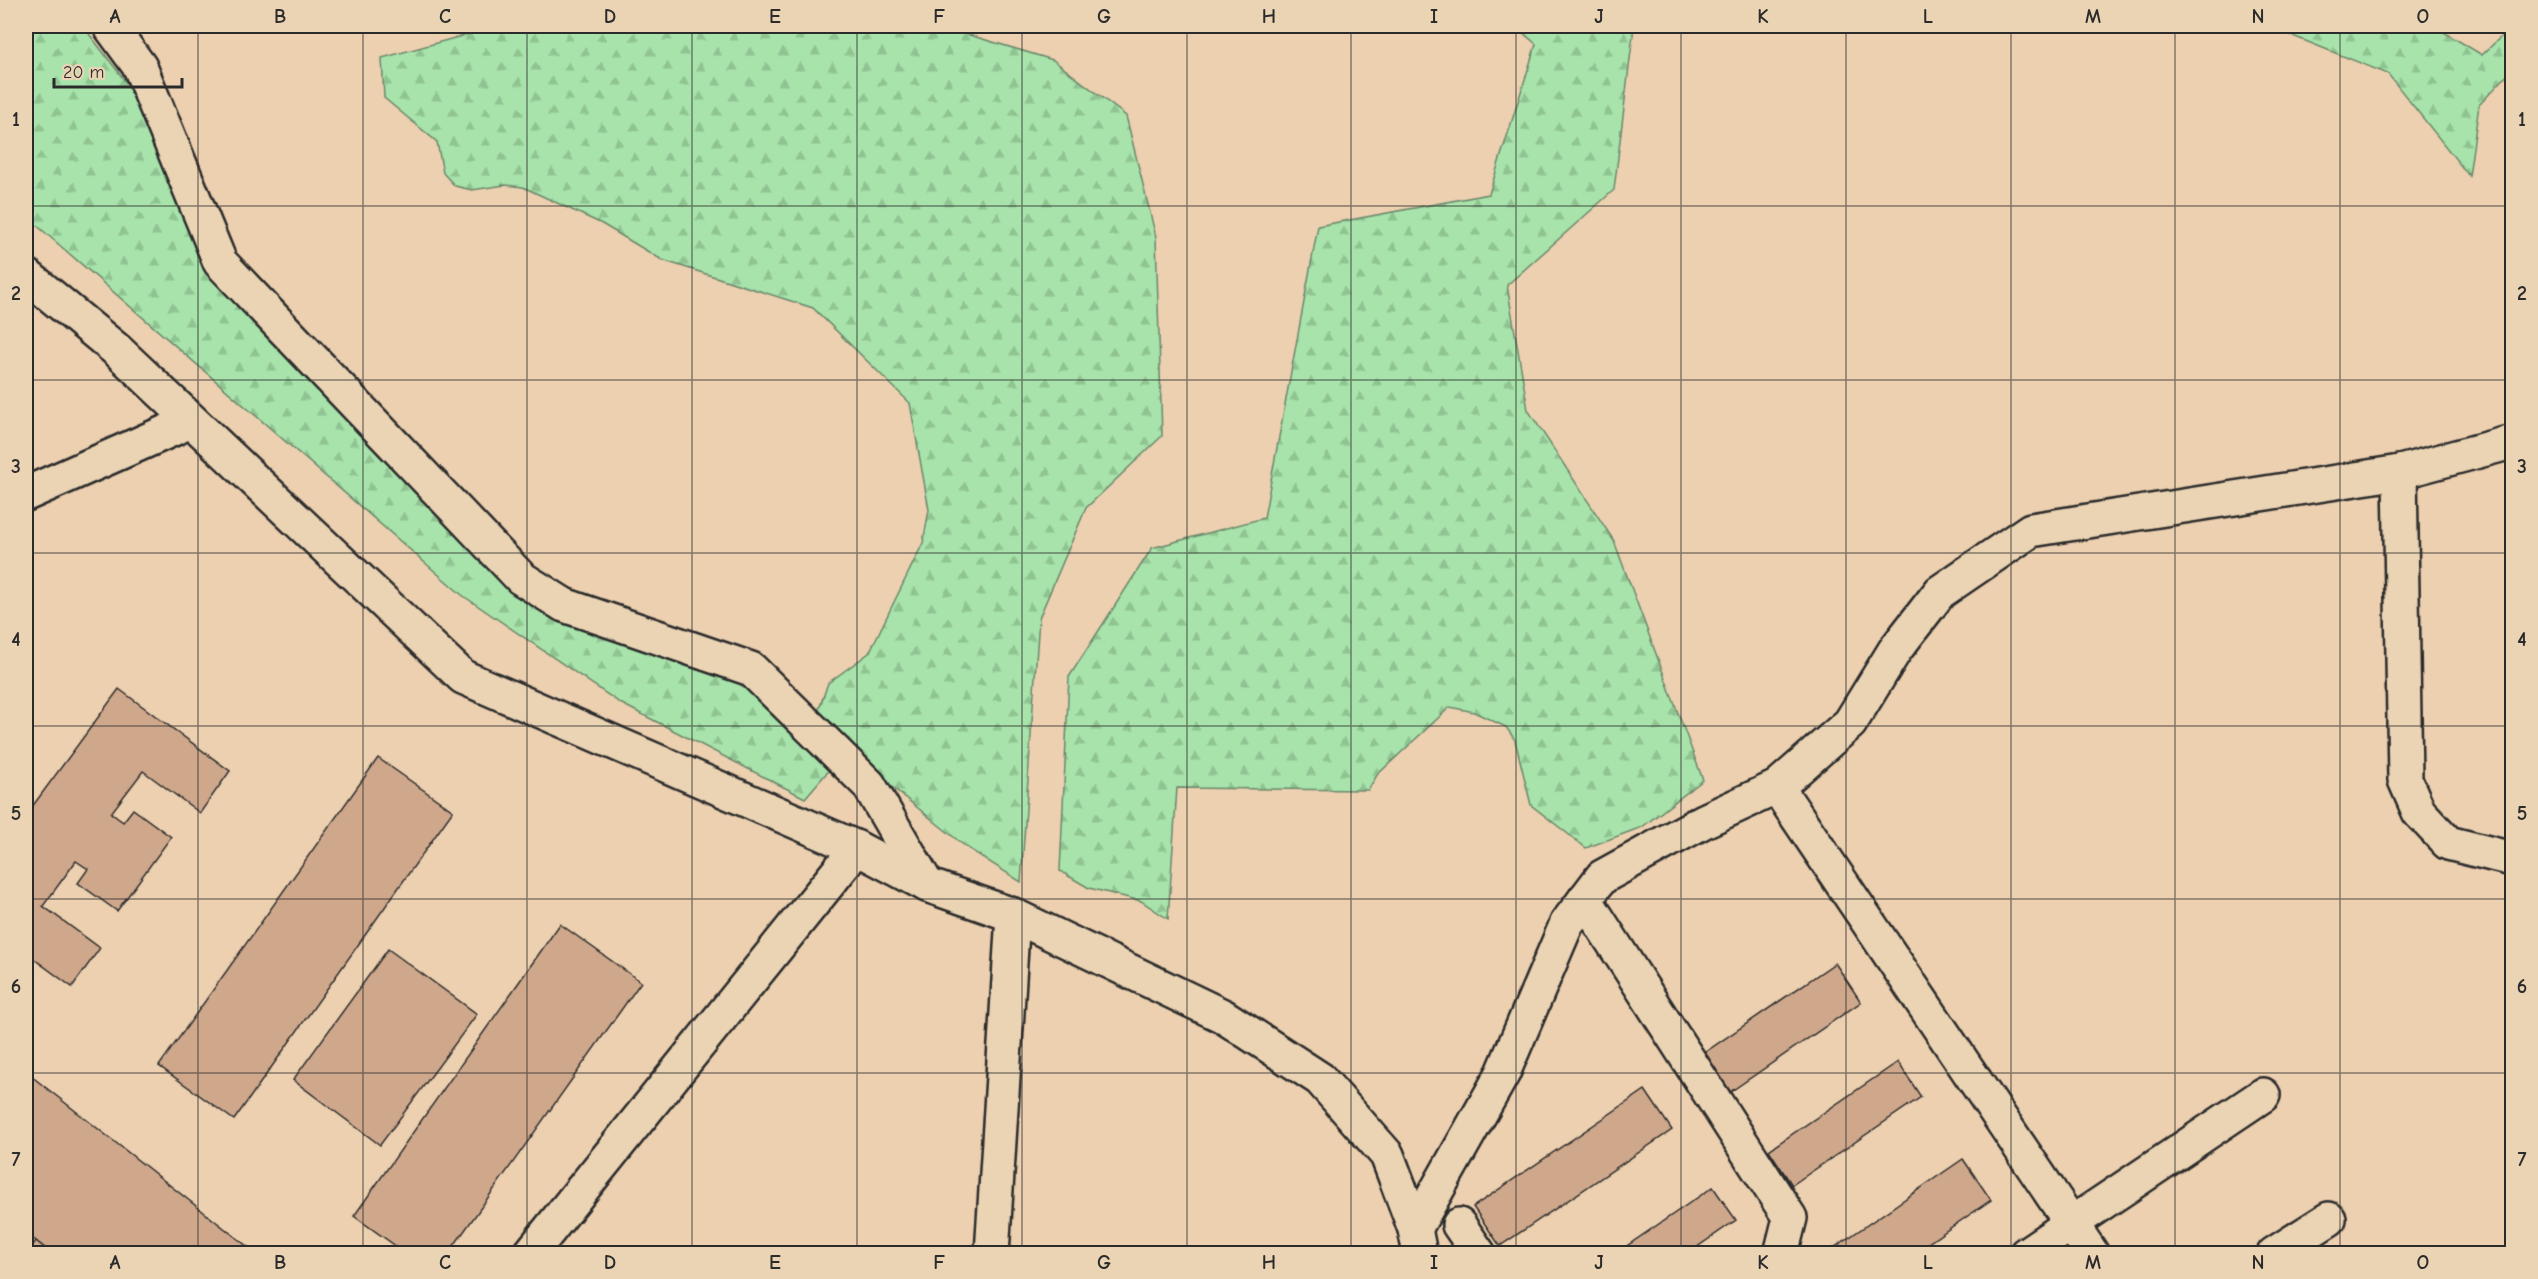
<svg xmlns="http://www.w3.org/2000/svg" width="2538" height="1279" viewBox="0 0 2538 1279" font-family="'Comic Neue',sans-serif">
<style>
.forest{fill:url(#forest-firs);stroke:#69876a;stroke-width:1.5}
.building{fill:#cfa88c;stroke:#2b2b2b;stroke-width:1.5}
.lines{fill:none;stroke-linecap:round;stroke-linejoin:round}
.street-casing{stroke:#2b2b2b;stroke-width:38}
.secondary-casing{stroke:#2b2b2b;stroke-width:38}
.street{stroke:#ebd4b4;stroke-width:33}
.secondary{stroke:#ebd4b4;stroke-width:33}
.grid{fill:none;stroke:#2b2b2b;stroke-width:1.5;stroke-opacity:0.55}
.neatline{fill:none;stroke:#2b2b2b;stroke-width:2}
.grid-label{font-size:20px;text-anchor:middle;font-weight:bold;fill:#2b2b2b}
</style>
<defs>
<pattern id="forest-firs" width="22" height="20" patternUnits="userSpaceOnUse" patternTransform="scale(1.5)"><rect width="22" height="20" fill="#a7e3aa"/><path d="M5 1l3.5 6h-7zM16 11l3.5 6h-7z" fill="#90c392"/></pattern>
</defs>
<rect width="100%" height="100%" fill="#ecd0b0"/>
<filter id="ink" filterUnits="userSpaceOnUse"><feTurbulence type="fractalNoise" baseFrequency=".0167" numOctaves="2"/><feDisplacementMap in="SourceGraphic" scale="12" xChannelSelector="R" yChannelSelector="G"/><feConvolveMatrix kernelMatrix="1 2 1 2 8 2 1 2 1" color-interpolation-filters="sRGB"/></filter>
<g filter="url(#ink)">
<g class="forest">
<polygon points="26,26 83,26 136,95 208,273 516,588 735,677 829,770 805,798 620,703 462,595 26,216"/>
<polygon points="498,26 939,26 1053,60 1126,116 1156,237 1162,436 1086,508 1039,618 1021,882 966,847 845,749 817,715 828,683 869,653 923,543 929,510 910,403 813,308 662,260 602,224 523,187 505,185 472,190 455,186 443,173 437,142 384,98 382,58"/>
<polygon points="1515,26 1634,26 1614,190 1507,285 1528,410 1614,541 1703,780 1642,827 1586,848 1531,805 1515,740 1506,727 1474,712 1450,707 1377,775 1368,790 1177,788 1168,919 1141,901 1089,888 1060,871 1069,677 1152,548 1264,518 1318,226 1489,194 1536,44"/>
<polygon points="2268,26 2434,26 2482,55 2512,26 2512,70 2479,105 2469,176 2388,74"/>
</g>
<g class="building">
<polygon points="119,689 230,771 200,813 143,771 111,813 123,822 133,809 171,837 117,911 78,883 88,869 76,861 43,906 100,948 72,987 26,953 26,815"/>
<polygon points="378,758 453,811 234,1120 159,1066"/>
<polygon points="560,924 641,982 448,1254 407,1254 354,1216"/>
<polygon points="388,949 477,1014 380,1145 293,1080"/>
<polygon points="1835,963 1861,1002 1730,1092 1704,1053"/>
<polygon points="1898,1062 1921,1097 1792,1185 1769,1150"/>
<polygon points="26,1072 257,1254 52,1254 36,1241 26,1233"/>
<polygon points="1645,1090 1672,1130 1500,1246 1473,1207"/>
<polygon points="1963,1159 1991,1200 1912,1254 1825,1254"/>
<polygon points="1713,1187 1736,1220 1687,1254 1615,1254"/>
<polygon points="36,1241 52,1254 26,1254"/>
</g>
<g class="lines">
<defs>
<g id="street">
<polyline points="110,26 140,67 220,262 521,578 564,605 751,669 869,785 927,885"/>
<polyline points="2400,472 2405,780 2419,812 2448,843 2512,859"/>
<polyline points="26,494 191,421"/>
<polyline points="1777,787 2092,1254"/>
<polyline points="1585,899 1790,1218 1781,1254"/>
<polyline points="1459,1225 1479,1254"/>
<polyline points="1415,1229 1503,1073 1567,923 1602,877 1704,821 1777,787 1850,723 1895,650 1940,592 2031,530 2400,472 2512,442"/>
<polyline points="530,1254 857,848"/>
<polyline points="992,1254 1013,915"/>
<polyline points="2026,1254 2263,1095"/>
<polyline points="2274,1254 2329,1219"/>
</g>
<polyline id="secondary" points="26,275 118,351 463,677 857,848 927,885 1013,915 1223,1016 1320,1079 1387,1155 1415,1229 1420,1254"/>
</defs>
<use href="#street" class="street-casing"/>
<use href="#secondary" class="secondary-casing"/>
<use href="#street" class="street"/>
<use href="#secondary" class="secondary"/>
</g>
</g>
<path class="grid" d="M198 26V1254M363 26V1254M527 26V1254M692 26V1254M857 26V1254M1022 26V1254M1187 26V1254M1351 26V1254M1516 26V1254M1681 26V1254M1846 26V1254M2011 26V1254M2175 26V1254M2340 26V1254M26 206H2512M26 380H2512M26 553H2512M26 726H2512M26 899H2512M26 1073H2512"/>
<rect width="2538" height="1279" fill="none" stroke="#ebd4b4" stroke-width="66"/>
<path d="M54 78v9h128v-9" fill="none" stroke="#2b2b2b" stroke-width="3"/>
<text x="63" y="78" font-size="18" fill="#2b2b2b" stroke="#ebd4b4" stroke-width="4.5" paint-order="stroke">20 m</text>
<rect x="33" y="33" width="2472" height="1213" class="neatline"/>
<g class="grid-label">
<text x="115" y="23">A</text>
<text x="280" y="23">B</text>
<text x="445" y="23">C</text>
<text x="610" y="23">D</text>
<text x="775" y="23">E</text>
<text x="939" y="23">F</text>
<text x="1104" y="23">G</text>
<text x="1269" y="23">H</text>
<text x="1434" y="23">I</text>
<text x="1599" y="23">J</text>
<text x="1763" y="23">K</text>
<text x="1928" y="23">L</text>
<text x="2093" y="23">M</text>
<text x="2258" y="23">N</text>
<text x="2423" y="23">O</text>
<text x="16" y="126">1</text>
<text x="2522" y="126">1</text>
<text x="16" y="300">2</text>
<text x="2522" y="300">2</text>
<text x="16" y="473">3</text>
<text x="2522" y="473">3</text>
<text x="16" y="646">4</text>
<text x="2522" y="646">4</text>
<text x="16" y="820">5</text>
<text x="2522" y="820">5</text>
<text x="16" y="993">6</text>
<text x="2522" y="993">6</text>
<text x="16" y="1166">7</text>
<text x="2522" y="1166">7</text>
<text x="115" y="1269">A</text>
<text x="280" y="1269">B</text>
<text x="445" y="1269">C</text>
<text x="610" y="1269">D</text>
<text x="775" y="1269">E</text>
<text x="939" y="1269">F</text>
<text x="1104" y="1269">G</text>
<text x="1269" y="1269">H</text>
<text x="1434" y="1269">I</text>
<text x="1599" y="1269">J</text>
<text x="1763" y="1269">K</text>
<text x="1928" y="1269">L</text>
<text x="2093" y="1269">M</text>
<text x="2258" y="1269">N</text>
<text x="2423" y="1269">O</text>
</g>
</svg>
